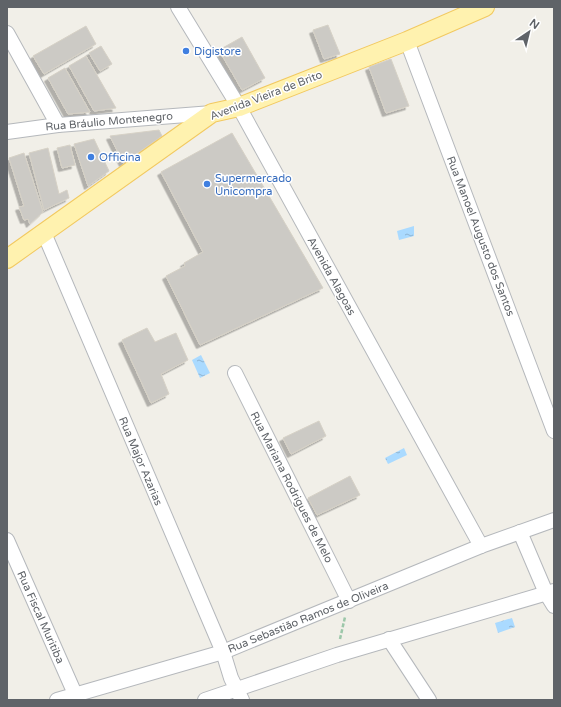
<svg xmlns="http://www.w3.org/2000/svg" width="561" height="707" viewBox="0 0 561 707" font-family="'Varela Round',sans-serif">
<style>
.water{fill:url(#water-ripples)}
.building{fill:#cccac5;stroke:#d6d1c6;filter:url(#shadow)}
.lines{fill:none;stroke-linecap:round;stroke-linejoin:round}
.minor-casing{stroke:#b5b8bc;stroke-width:16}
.major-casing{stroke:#f2c960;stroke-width:20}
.path{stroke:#9cc7a9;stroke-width:2.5;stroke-dasharray:4 2;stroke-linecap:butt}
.minor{stroke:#fff;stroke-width:14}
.major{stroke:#fff2af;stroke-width:18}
.shop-dot{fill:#3f7fe0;stroke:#fff;stroke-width:1.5}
.labels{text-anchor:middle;stroke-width:3;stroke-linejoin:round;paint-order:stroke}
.shop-label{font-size:11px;fill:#366cbe;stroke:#fff;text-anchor:start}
.street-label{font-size:11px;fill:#5f6368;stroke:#fff}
</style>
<defs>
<pattern id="water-ripples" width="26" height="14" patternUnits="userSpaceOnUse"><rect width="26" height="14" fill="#aadaff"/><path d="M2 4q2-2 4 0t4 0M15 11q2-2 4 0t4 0" fill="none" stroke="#8eb4d2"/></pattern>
<filter id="shadow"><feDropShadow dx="-3.5" dy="3.5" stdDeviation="0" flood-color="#0004"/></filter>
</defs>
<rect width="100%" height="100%" fill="#f1efe8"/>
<g class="water">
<polygon points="414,226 414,236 399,240 397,231"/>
<polygon points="201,355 210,373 200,378 192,360"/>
<polygon points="404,448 407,455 388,464 385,458"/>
<polygon points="512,618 515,627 498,633 495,623"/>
</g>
<g class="building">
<polygon points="328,25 340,54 324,59 313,30"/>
<polygon points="86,26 96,44 44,74 33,56"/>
<polygon points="242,37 265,78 242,90 219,50"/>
<polygon points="101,46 112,64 100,71 89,53"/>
<polygon points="86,56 116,108 94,111 69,66"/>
<polygon points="391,59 409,106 386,113 369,67"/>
<polygon points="65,68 90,112 68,114 48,78"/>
<polygon points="159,130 162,136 123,163 110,136"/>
<polygon points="232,133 323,288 200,345 166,276 185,266 184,263 203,252 161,172"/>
<polygon points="94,139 109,171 88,186 74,144"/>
<polygon points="70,145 75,165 62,168 57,148"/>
<polygon points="48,148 59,194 67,190 69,198 44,210 29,153"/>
<polygon points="24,153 43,212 30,224 28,219 24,220 19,207 24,206 9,158"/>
<polygon points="147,328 155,342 176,333 188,360 161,374 169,394 151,403 122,340"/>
<polygon points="319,421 326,436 291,454 283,438"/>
<polygon points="350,476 360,495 317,515 308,498"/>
</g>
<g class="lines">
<defs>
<g id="minor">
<polyline points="178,7 239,107 481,546"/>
<polyline points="7,33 58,125"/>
<polyline points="407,41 554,431"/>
<polyline points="7,132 58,125 212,113"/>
<polyline points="44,233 223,652 231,678 242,700"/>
<polyline points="235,373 349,601"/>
<polyline points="520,532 546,593 554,606"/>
<polyline points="7,540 75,694"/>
<polyline points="389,639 429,700"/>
<polyline points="57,700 223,652 481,546 554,520"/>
<polyline points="205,700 337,655 554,591"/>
</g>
<polyline id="major" points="7,259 212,113 239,107 407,41 485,7"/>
</defs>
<use href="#minor" class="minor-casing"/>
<use href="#major" class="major-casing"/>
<polyline class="path" points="340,639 345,617"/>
<use href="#minor" class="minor"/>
<use href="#major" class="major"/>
</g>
<g class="shop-dot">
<circle cx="186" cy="51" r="4"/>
<circle cx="91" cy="157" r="4"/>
<circle cx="207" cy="184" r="4"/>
</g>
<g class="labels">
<g class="shop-label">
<text x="194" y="55">Digistore</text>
<text x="99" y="161">Officina</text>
<text x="215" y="182">Supermercado<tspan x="215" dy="13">Unicompra</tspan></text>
</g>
<g class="street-label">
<text transform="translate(266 95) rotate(-21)" y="4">Avenida Vieira de Brito</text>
<text transform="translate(109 121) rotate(-5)" y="4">Rua Bráulio Montenegro</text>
<text transform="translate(481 236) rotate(69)" y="4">Rua Manoel Augusto dos Santos</text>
<text transform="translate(332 276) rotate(61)" y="4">Avenida Alagoas</text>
<text transform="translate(141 461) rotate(67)" y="4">Rua Major Azarias</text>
<text transform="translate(292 487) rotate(63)" y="4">Rua Mariana Rodrigues de Melo</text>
<text transform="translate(41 617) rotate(66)" y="4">Rua Fiscal Muritiba</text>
<text transform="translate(308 617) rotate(-22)" y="4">Rua Sebastião Ramos de Oliveira</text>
</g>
</g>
<rect width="561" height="707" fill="none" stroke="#5f6368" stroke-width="16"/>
<g transform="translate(529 32) rotate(35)" stroke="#ffffff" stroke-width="3" paint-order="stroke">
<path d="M0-3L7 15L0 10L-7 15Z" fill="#5f6368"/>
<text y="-6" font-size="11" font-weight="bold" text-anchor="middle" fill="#5f6368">N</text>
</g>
</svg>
